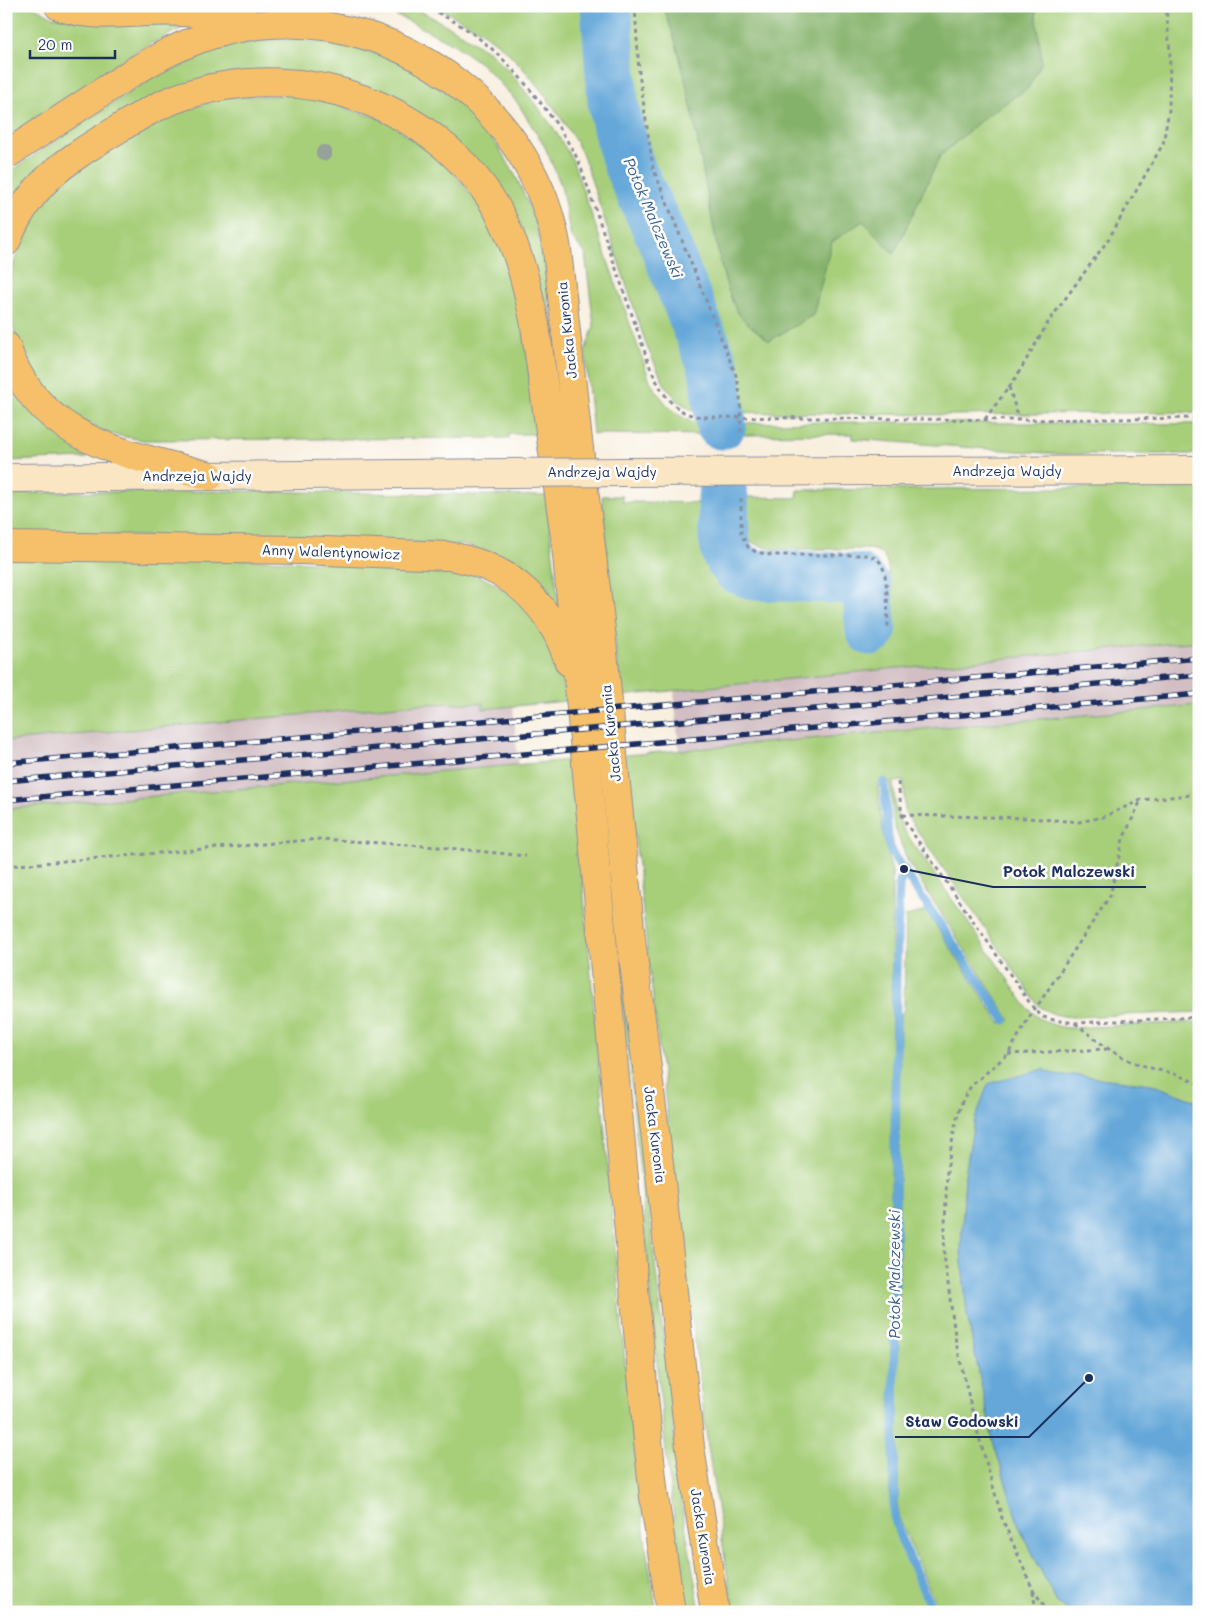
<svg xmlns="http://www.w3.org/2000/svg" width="1205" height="1618" viewBox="0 0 1205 1618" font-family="Mali,sans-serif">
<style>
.industrial{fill:#d2bec3}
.green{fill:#a7cf7a;stroke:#617f6c}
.forest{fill:#85b26a;stroke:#507064}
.water{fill:#65a7d9;stroke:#406b9c}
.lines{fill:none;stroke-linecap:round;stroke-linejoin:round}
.stream{stroke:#65a7d9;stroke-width:9}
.river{stroke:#65a7d9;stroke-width:51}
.secondary-casing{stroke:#8a8f9e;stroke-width:30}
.primary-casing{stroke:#8a8f9e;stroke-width:30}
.path{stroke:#8a8f9e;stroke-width:3;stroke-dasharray:4 4;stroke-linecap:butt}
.secondary{stroke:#fbe6c4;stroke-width:28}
.primary{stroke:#f6c06b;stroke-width:28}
.rail-casing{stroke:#1b2f5e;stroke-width:5.5}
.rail{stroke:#fff;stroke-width:4;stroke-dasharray:11;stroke-linecap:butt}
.secondary-bridge-casing{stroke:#8a8f9e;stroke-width:30;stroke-linecap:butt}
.secondary-bridge{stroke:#fbe6c4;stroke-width:28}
.tree{fill:#96a09c}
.labels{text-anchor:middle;stroke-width:5;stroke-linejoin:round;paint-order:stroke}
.street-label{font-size:14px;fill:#1b2f5e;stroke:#fff}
.water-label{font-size:15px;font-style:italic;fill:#395f8f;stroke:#fff}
.leader{fill:none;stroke:#1b2f5e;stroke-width:2}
.callout-dot{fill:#1b2f5e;stroke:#fff;stroke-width:2}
.callout-label{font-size:15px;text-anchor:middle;font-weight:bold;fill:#1b2f5e;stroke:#fff;stroke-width:5;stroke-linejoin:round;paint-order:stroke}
</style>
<rect width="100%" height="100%" fill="#fff"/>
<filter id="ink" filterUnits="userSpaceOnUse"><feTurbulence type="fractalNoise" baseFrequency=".02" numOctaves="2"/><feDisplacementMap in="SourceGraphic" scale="10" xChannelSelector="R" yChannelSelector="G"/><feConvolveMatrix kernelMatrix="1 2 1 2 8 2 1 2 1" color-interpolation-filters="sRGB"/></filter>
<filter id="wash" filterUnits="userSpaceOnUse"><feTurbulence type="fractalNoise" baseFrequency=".0096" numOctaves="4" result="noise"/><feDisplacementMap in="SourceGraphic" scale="20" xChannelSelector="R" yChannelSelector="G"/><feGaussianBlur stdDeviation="1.12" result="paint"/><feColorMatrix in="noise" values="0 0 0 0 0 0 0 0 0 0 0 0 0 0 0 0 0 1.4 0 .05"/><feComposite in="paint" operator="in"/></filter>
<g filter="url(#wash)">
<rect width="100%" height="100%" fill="#f8efdf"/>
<g class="industrial">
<polygon points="1199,641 1199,705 1023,721 679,750 674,691 897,668"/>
<polygon points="483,703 484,708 513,705 518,765 6,809 6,741 421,704"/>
</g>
<g class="green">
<polygon points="6,6 33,6 53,17 188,25 136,51 6,138"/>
<path d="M368 6H409L415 8 455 30 491 53 507 69 538 107 554 129 572 159 650 381C674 420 687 425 732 424L733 435 593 434 585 351 594 326 585 253 571 237 561 185 545 147 517 102 498 81 480 63 455 45 409 21 383 10Z"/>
<path d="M434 6H1199V412L953 415 714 412 690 409 679 402 665 385 647 347 583 155C565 120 527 67 497 43 477 28 456 17 434 6Z"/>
<path d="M272 40C319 40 368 46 410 67 417 71 424 77 432 82 440 88 449 93 457 100 505 144 534 201 545 265L564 434 543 309 434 126 210 76 6 219V174L160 72C199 52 229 44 272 40Z"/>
<polygon points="301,95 386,120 445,162 485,211 502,246 514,281 524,334 538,434 509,434 509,438 143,440 110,434 88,425 67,411 47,392 32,373 17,341 11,317 10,300 11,276 17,251 23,232 39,207 74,171 165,116 227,97"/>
<polygon points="6,378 42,422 85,455 86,458 6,461"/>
<path d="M854 422 1199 424V454H1059L853 439V434L744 435C743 429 743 426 748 423Z"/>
<path d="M1199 487V641L897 668 620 696 602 496H622L623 502 720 503C720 521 717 544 724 560 742 605 814 581 851 584 865 594 862 615 866 631L893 628 888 567C887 558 881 551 871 549H771C762 546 751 545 747 535L746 497 797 498 798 490Z"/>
<polygon points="239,491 546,496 560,615 509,563 495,554 463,545 343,539 6,534 6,494 64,492"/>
<path d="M734 538 751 556 760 559 862 558C875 562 878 569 878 582L870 572 859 565 759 568C740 562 740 556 734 538Z"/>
<polygon points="6,557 236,559 464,568 508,591 537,622 561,670 566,701 483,709 483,703 421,704 6,741"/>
<path d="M1199 705V1012L1073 1017C1060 1016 1049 1014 1038 1005L907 816 905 810 904 781 893 782 896 811 903 829 1027 1007C1039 1020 1051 1026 1068 1028L1199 1022V1102L1151 1084 1072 1075 1061 1077 1052 1075 974 1122 965 1175 961 1251 967 1315 993 1441 1019 1526 1057 1603 1071 1612H939L898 1516 900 1015 904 1010 906 916 926 911 1000 1023 1010 1020 908 862 894 825 890 782 878 783C880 814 883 842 892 871L890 1502 897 1535 930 1612H733L707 1440 648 958 626 755Z"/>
<path d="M596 758H601L635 1086 684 1519 700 1612H688C664 1470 654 1326 641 1183 627 1041 611 900 596 758Z"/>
<polygon points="572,760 629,1408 647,1555 657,1612 6,1612 6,809"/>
</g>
<path class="forest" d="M663 6H1035L1042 62 1028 88 986 116 940 156 894 254 863 221 832 242 813 315 769 341C760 333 740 319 736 310 722 280 717 246 711 214 697 144 689 73 663 6Z"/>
<path class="water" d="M1044 1069C1054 1076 1060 1077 1072 1075L1151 1084 1199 1102V1612H1071L1057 1603 1019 1526 993 1441 967 1315 961 1251 965 1175 974 1122 988 1084Z"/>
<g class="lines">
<g class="stream">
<polyline points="884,782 888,837 891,852 1005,1020"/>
<polyline points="904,869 899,886 896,970 894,1516 901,1539 933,1612"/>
</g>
<g class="river">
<polyline points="606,6 613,103 618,128 629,166 662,238 714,368 721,424"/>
<polyline points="723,497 724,536 727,553 737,568 756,575 858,579 867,589 871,630"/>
</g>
</g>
</g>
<g filter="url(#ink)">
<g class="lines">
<defs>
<g id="secondary">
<polyline points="623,472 1199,470"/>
<polyline points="6,478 511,473"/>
</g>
<g id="primary">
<path d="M59 6C96 21 144 9 183 12 203 13 224 17 245 20"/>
<path d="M6 155 133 72C175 46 219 27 270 24 406 15 536 114 557 250L577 432 601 630 631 939 659 1164 690 1447 715 1612"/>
<path d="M6 242C29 184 64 162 115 131 139 116 164 101 193 93 305 60 435 105 496 207 517 244 527 284 535 325L566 544 648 1440 654 1497 671 1612"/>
<path d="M6 346C38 442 125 453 210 476"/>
<path d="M6 546 301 550 448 556C510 565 550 604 569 662"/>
</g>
</defs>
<use href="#secondary" class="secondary-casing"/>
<use href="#primary" class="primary-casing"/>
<g class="path">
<path d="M423 6C476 29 505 57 540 102 555 121 568 140 579 162L650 367C661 392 674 416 704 417L1019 420 1199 418"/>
<polyline points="635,6 639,73 653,168 737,378 740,395 741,434"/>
<polyline points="1009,387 1019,420"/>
<polyline points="985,419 1015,379 1049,321 1108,240 1163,144 1169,110 1170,53 1166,6"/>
<path d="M741 498V534L748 547 756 552 771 555H863C870 555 875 557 880 562 889 574 887 613 888 629"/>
<polyline points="898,782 902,815 907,825 1034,1009 1043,1017 1054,1020 1075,1023 1199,1017"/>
<polyline points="902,815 1028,818 1079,822 1103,817 1141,800 1199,794"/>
<polyline points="6,866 321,839 438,847 526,856"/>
<path d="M1075 1023C1094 1038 1111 1053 1133 1062 1155 1071 1178 1072 1199 1085"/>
<polyline points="1008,1054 1107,1049"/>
<polyline points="1033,1591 1036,1612"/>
<polyline points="1049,1612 1033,1590 1002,1518 975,1423 956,1343 944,1254 947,1170 956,1121 963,1099 971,1086 1008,1054 1034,1009 1038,1005 1110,896 1123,839 1141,800"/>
</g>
<use href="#secondary" class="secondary"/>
<use href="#primary" class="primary"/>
<defs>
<g id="rail">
<polyline points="6,763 1199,658"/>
<polyline points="6,781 1199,675"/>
<polyline points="6,800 1199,694"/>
</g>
</defs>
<use href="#rail" class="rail-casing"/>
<use href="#rail" class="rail"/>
<defs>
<polyline id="secondary-bridge" points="511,473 623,472"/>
</defs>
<use href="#secondary-bridge" class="secondary-bridge-casing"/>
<use href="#secondary-bridge" class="secondary-bridge"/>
</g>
<circle class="tree" cx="324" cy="153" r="8"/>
</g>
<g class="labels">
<g class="street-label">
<text transform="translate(567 330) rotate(-96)" y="5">Jacka Kuronia</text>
<text x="1007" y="476">Andrzeja Wajdy</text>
<text x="602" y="477">Andrzeja Wajdy</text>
<text x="197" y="481">Andrzeja Wajdy</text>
<text transform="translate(331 552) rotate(2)" y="5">Anny Walentynowicz</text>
<text transform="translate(611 733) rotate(-96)" y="5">Jacka Kuronia</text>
<text transform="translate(655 1135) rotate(83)" y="5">Jacka Kuronia</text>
<text transform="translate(703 1537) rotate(81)" y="5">Jacka Kuronia</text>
</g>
<g class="water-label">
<text transform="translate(653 218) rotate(67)" y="5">Potok Malczewski</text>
<text transform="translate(895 1274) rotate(-90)" y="5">Potok Malczewski</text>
</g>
</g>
<path class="leader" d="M904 869L993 887H1146M1089 1378L1029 1437H895"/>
<g class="callout-dot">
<circle cx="904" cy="869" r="5"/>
<circle cx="1089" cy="1378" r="5"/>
</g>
<g class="callout-label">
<text x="1069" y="877">Potok Malczewski</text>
<text x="962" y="1427">Staw Godowski</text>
</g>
<rect width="1205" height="1618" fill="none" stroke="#fff" stroke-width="25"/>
<path d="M30 50v8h85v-8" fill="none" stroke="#1b2f5e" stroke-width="2.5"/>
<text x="38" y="50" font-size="15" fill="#1b2f5e" stroke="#ffffff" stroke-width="4" paint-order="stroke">20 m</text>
</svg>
